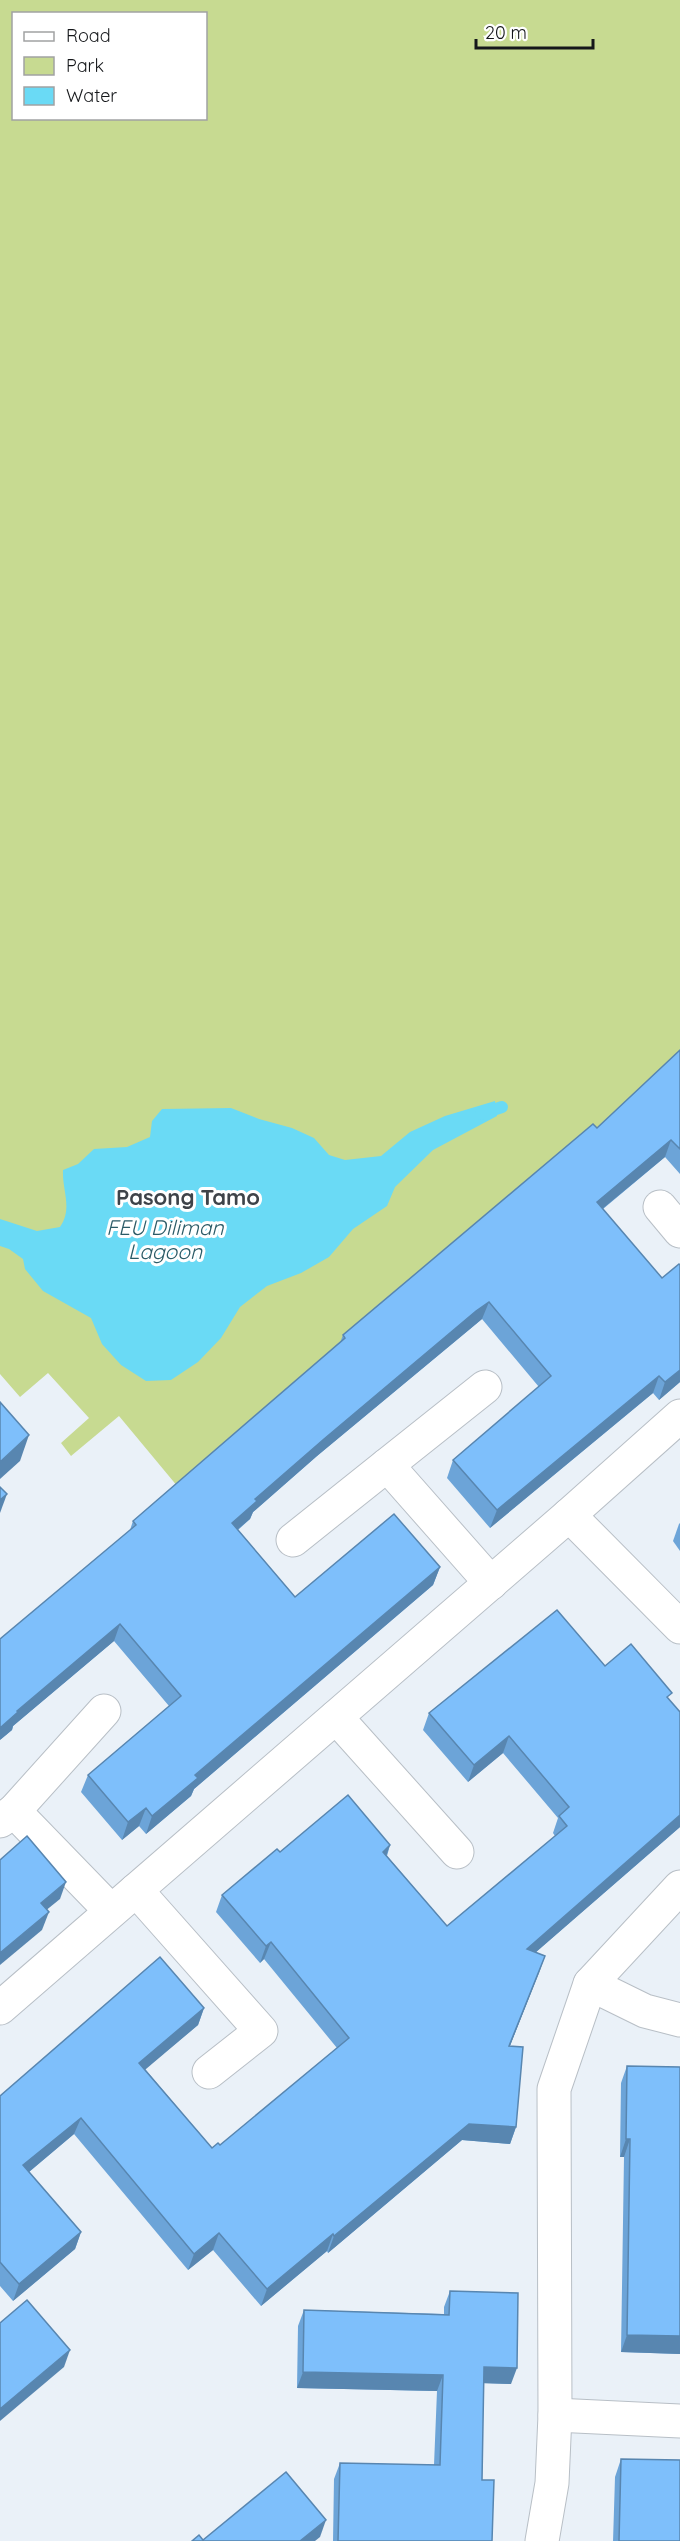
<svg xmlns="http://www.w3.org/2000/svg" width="680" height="2541" viewBox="0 0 680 2541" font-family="Quicksand,sans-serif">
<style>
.green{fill:#c7da91;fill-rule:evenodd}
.water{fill:#6adaf5}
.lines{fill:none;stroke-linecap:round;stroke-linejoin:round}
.stream{stroke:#6adaf5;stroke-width:12}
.minor-casing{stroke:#b8bfc6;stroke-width:35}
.minor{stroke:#fff;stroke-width:33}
.wall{fill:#6ca4d8}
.shaded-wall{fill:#5886b0}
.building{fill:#7ebffb;stroke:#5886b0;stroke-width:1.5}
.labels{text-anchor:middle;stroke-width:6;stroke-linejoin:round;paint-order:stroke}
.water-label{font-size:21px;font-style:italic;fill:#2b5b67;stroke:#fff}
.quarter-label{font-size:22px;font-weight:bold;fill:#3e4349;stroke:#fff}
</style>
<rect width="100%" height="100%" fill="#eaf1f8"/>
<path class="green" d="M0 0H680V1060L178 1487 119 1416 71 1456 61 1443 89 1418 48 1373 20 1397 0 1374ZM14 14H206V118H14Z"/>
<path class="water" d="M495 1101 497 1116 433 1150 395 1187 387 1206 353 1229 329 1257 301 1273 267 1286 240 1307 221 1338 198 1362 171 1380 146 1381 121 1365 102 1344 91 1318 43 1291 25 1269 23 1259 9 1249 0 1246V1219L37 1231 60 1227C73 1208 62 1191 63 1170L78 1164 94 1149 127 1147 150 1137 152 1121 162 1109 231 1108 259 1119 292 1128 314 1138 329 1155 345 1160 381 1156 410 1132 445 1116Z"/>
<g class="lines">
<polyline class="stream" points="481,1114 502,1107"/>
<defs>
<g id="minor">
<polyline points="660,1207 680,1231"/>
<polyline points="485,1387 387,1465 491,1583"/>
<polyline points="569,1515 680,1627"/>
<polyline points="293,1540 387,1465"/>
<polyline points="336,1717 457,1852"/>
<polyline points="14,1811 104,1711"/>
<polyline points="0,1821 14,1811 111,1911"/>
<polyline points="136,1890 261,2031 209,2072"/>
<polyline points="590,1984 645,2011 680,2020"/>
<polyline points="0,2008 569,1515 680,1416"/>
<polyline points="555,2415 680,2421"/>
<polyline points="542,2541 552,2483 555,2415 554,2089 590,1984 680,1887"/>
</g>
</defs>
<use href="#minor" class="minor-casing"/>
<use href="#minor" class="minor"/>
</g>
<g class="wall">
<polygon points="680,1050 680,1174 665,1157 603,1209 680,1382 659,1400 653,1393 490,1528 447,1478 453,1460 539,1387 482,1319 470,1329 317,1456 253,1512 250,1519 238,1530 295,1597 440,1567 433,1585 194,1789 191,1796 146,1834 139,1826 122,1840 81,1792 88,1775 169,1706 114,1641 13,1726 12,1730 0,1740 130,1530 133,1521 340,1343 343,1335 597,1128"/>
<polygon points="680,1523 680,1551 673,1541 679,1524"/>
<polygon points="605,1666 670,1700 680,1827 536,1952 545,1956 510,2046 516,2127 510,2144 462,2140 328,2253 327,2251 261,2306 213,2250 188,2270 74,2134 29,2172 81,2232 75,2249 13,2301 0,2286 0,2096 204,2008 198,2025 145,2069 212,2148 220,2145 337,2048 264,1959 260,1963 216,1912 222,1895 280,1852 390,1845 387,1856 447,1926 555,1836 553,1833 558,1818 503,1753 468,1782 423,1730 429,1713"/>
<polygon points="627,2066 680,2067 680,2354 621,2352 624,2157 620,2157 621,2083"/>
<polygon points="450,2291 511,2384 483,2383 482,2480 492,2541 333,2541 334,2479 340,2463 434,2465 437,2391 297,2388 298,2326 304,2310 444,2314 444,2307"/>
<polygon points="621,2459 680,2541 613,2541 615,2477"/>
</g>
<g class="shaded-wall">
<polygon points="671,1140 665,1157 590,1219 597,1202"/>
<polygon points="489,1302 482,1319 470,1329 317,1456 253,1512 250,1519 225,1540 232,1523 255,1499 324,1439 476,1311"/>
<polygon points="680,1370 680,1382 659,1400 665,1382"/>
<polygon points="659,1376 653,1393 490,1528 497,1510"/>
<polygon points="29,1435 20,1461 0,1479 0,1462"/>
<polygon points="7,1494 0,1513 0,1500"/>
<polygon points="440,1567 433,1585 194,1789 191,1796 146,1834 152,1816 195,1775"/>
<polygon points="120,1624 114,1641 13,1726 12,1730 0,1740 0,1728 17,1711"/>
<polygon points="509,1736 503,1753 468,1782 474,1765"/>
<polygon points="146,1808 139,1826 122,1840 128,1822"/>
<polygon points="680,1815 680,1827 520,1966 527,1949"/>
<polygon points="390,1845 384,1862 383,1852"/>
<polygon points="66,1882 60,1899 34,1920 41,1903"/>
<polygon points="49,1912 42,1930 0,1965 0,1953"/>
<polygon points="271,1942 264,1959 260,1963 266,1946"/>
<polygon points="545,1956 539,1973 503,2063 509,2046"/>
<polygon points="204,2008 198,2025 133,2080 139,2063"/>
<polygon points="81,2118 74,2134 17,2182 23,2165"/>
<polygon points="469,2124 516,2127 510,2144 462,2140 328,2253 334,2236"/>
<polygon points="626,2139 630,2139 624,2157 620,2157"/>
<polygon points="81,2232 75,2249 13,2301 19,2284"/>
<polygon points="219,2233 213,2250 188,2270 194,2254"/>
<polygon points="333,2234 327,2251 261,2306 267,2289"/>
<polygon points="627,2335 680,2336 680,2354 621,2352"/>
<polygon points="70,2350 64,2367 0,2421 0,2409"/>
<polygon points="484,2367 517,2368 511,2384 478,2383"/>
<polygon points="303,2372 443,2375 437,2391 297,2388"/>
<polygon points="326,2520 320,2537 315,2541 300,2541"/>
</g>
<g class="building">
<polygon points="680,1050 680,1149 671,1140 597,1202 662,1278 679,1264 680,1265 680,1370 665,1382 659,1376 497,1510 453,1460 551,1376 489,1302 476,1311 324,1439 255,1499 257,1501 232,1523 295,1597 394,1514 440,1567 195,1775 198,1778 152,1816 146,1808 128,1822 88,1775 181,1696 120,1624 17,1711 18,1712 0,1728 0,1639 136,1525 133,1521 345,1338 343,1335 593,1124 597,1128"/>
<polygon points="0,1402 29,1435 0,1462"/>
<polygon points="0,1487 7,1494 0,1500"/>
<polygon points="557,1610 605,1666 631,1644 672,1693 667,1697 680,1712 680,1815 527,1949 545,1956 509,2046 523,2047 516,2127 469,2124 334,2236 333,2234 267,2289 219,2233 194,2254 81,2118 23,2165 81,2232 19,2284 0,2262 0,2096 160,1957 204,2008 139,2063 212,2148 218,2143 220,2145 349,2038 271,1942 266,1946 222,1895 277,1849 280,1852 348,1795 390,1845 383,1852 447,1926 567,1826 559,1816 569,1807 509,1736 474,1765 429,1713"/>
<polygon points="27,1836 66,1882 41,1903 49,1912 0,1953 0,1860"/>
<polygon points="627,2066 680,2067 680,2336 627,2335 630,2139 626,2139"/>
<polygon points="450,2291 518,2293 517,2368 484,2367 482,2480 494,2480 492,2541 338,2541 340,2463 440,2465 443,2375 303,2372 304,2310 449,2315"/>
<polygon points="27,2300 70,2350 0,2409 0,2323"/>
<polygon points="621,2459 680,2460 680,2541 619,2541"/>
<polygon points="286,2472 326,2520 300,2541 192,2541 199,2535 203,2540"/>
</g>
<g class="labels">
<g class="water-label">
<text x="165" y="1235">FEU Diliman<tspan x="165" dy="24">Lagoon</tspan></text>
</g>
<g class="quarter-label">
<text x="188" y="1205">Pasong Tamo</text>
</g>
</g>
<rect x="12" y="12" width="195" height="108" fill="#ffffff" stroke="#a1a2a3" stroke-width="1.5"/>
<rect x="24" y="32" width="30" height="9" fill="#ffffff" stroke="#a1a2a3" stroke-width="1.5"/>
<text x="66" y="42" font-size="18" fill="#15171a">Road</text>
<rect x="24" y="57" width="30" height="18" fill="#c7da91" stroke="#a1a2a3" stroke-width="1.5"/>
<text x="66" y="72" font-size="18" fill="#15171a">Park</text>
<rect x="24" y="87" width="30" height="18" fill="#6adaf5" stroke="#a1a2a3" stroke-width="1.5"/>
<text x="66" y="102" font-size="18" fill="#15171a">Water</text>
<path d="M476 39v9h117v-9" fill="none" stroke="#15171a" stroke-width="3"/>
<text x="485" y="39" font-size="18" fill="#15171a" stroke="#ffffff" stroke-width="4.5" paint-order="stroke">20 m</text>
</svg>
